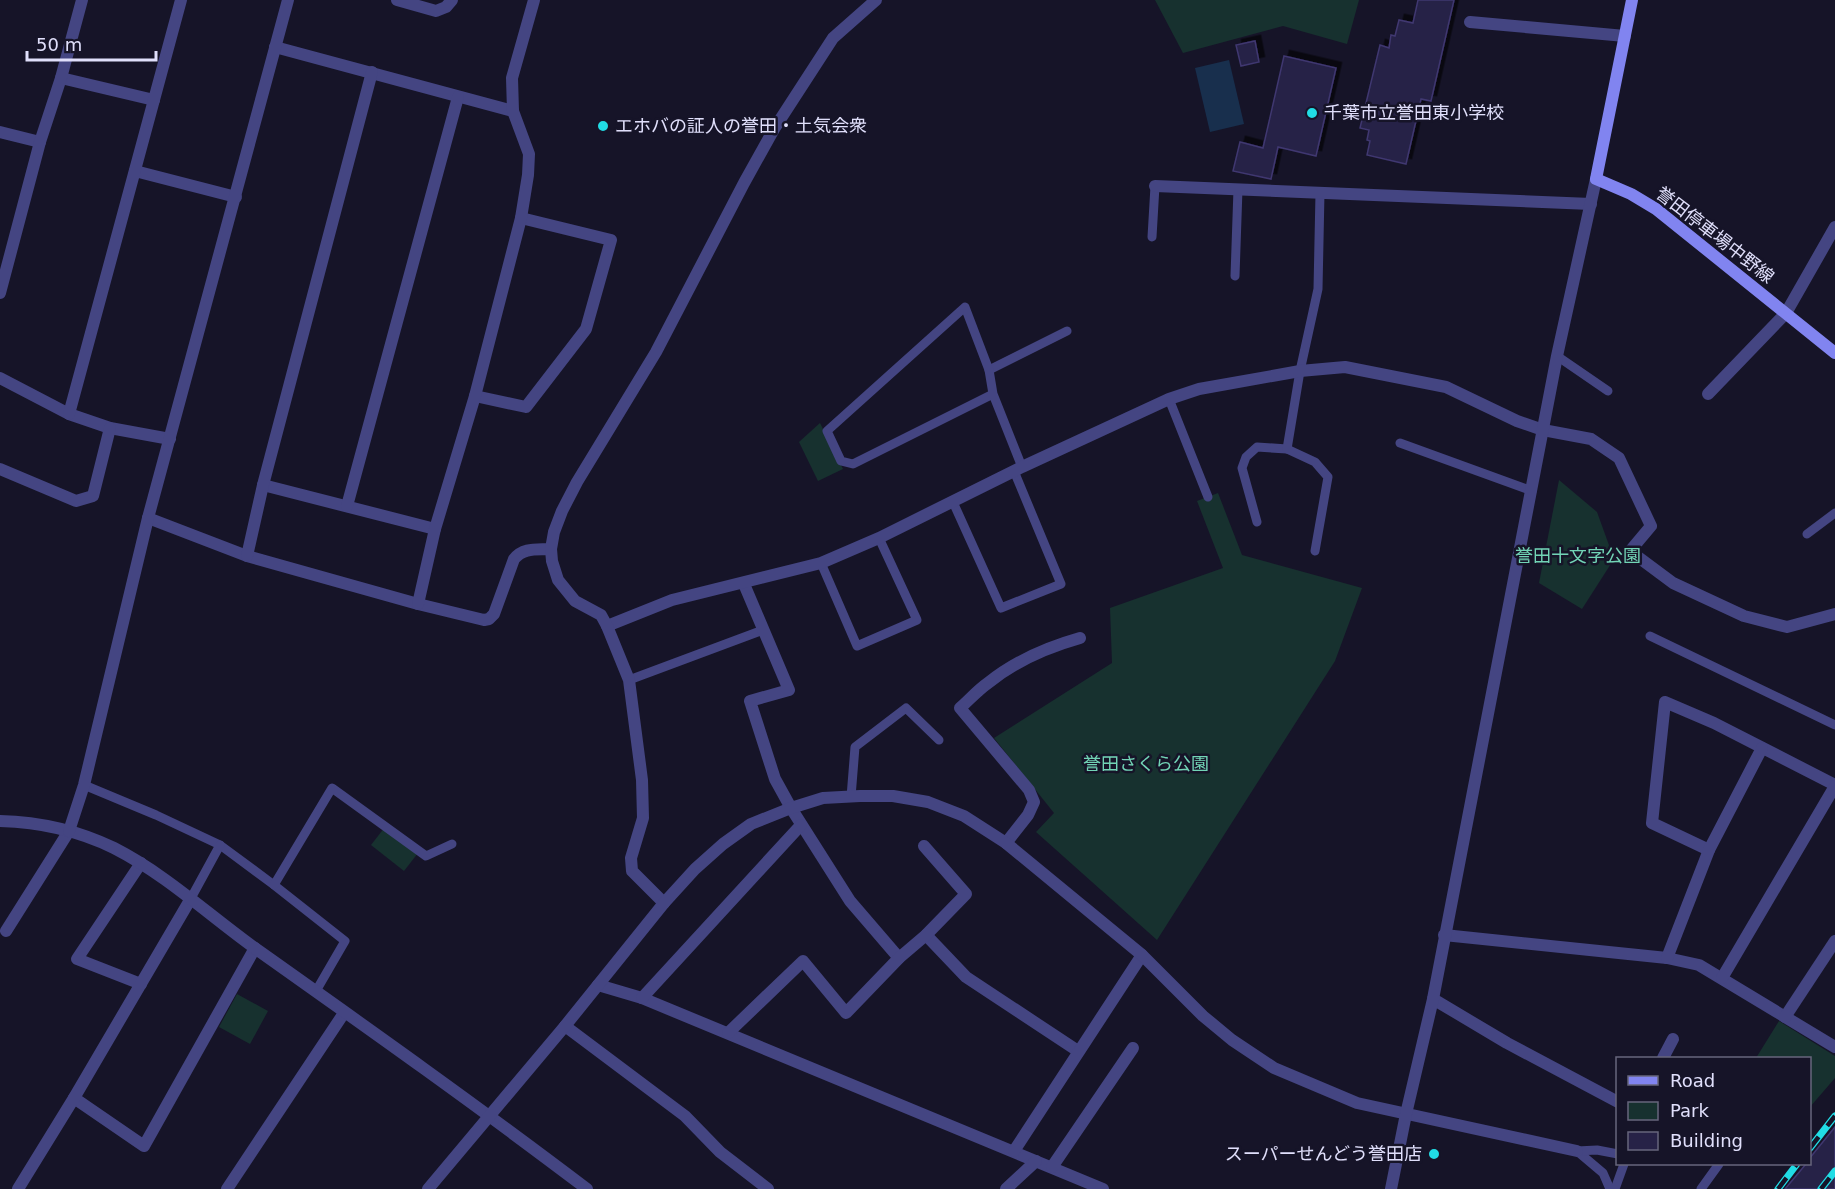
<svg xmlns="http://www.w3.org/2000/svg" width="1835" height="1189" viewBox="0 0 1835 1189" font-family="'DejaVu Sans','Noto Sans JP',sans-serif">
<style>
.green{fill:#17312f}
.water{fill:#182f4d}
.building{fill:#272247;stroke:#3f3770;stroke-width:1.5;filter:url(#shadow)}
.lines{fill:none;stroke-linecap:round;stroke-linejoin:round}
.service{stroke:#444582;stroke-width:9}
.minor{stroke:#444582;stroke-width:12}
.tertiary{stroke:#444582;stroke-width:12}
.secondary{stroke:#8184f0;stroke-width:12}
.rail-casing{stroke:#21dce5;stroke-width:7}
.rail{stroke:#161428;stroke-width:4.5;stroke-dasharray:14;stroke-linecap:butt}
.poi-dot{fill:#21dce5;stroke:#161428;stroke-width:2}
.labels{text-anchor:middle;stroke-width:5;stroke-linejoin:round;paint-order:stroke}
.poi-label{font-size:18px;fill:#e0dffb;stroke:#161428;text-anchor:start}
.street-label{font-size:18px;fill:#e0dffb;stroke:#161428}
.park-label{font-size:18px;fill:#72d4b6;stroke:#161428}
</style>
<defs>
<filter id="shadow"><feDropShadow dx="5.5" dy="-5.5" stdDeviation="0" flood-color="#0009"/></filter>
</defs>
<rect width="100%" height="100%" fill="#161428"/>
<g class="green">
<polygon points="1155,0 1359,0 1347,44 1283,26 1183,53"/>
<polygon points="820,423 843,469 818,481 799,442"/>
<polygon points="1559,480 1597,512 1614,559 1582,609 1539,583"/>
<polygon points="1218,493 1242,555 1362,588 1335,661 1157,940 1036,832 1054,813 994,738 1112,663 1110,608 1223,568 1197,501"/>
<polygon points="385,827 418,853 404,871 371,845"/>
<polygon points="237,994 268,1011 250,1044 219,1027"/>
<polygon points="1779,1021 1835,1056 1835,1078 1810,1107 1810,1058 1756,1058"/>
</g>
<polygon class="water" points="1229,60 1244,124 1210,132 1195,68"/>
<g class="building">
<polygon points="1418,0 1454,0 1431,101 1421,99 1406,164 1367,155 1370,141 1367,140 1369,130 1360,128 1380,45 1389,48 1391,35 1395,36 1399,20 1413,23"/>
<polygon points="1255,41 1259,62 1241,66 1236,45"/>
<polygon points="1284,56 1336,68 1316,156 1278,147 1271,179 1233,171 1240,142 1263,148"/>
<polygon points="1835,1127 1835,1189 1785,1189 1806,1164 1809,1164 1809,1159"/>
</g>
<g class="lines">
<g class="service">
<polyline points="1152,237 1155,186"/>
<polyline points="1235,276 1238,189"/>
<polyline points="1557,356 1608,391"/>
<polyline points="989,370 1067,331"/>
<polyline points="993,394 853,464 841,461 827,431 965,307 989,370 993,394 1022,467"/>
<polyline points="1169,399 1208,497"/>
<polyline points="1400,443 1532,491"/>
<polyline points="953,502 1001,608 1061,584 1014,471"/>
<polyline points="1257,522 1242,468 1246,457 1257,447 1287,449"/>
<polyline points="1807,534 1835,513"/>
<polyline points="1315,551 1328,477 1315,462 1287,449 1300,371 1318,289 1320,193"/>
<polyline points="821,563 857,646 917,620 879,538"/>
<polyline points="1650,636 1835,725"/>
<polyline points="629,680 763,630"/>
<polyline points="84,785 156,815 220,845 274,885 345,941 316,991"/>
<polyline points="851,797 855,747 906,708 939,740"/>
<polyline points="274,885 332,788 426,856 452,844"/>
<polyline points="190,900 220,845"/>
<polyline points="1577,1151 1603,1173 1610,1189"/>
<polyline points="1577,1151 1597,1150 1618,1154"/>
<polyline points="1615,1189 1624,1164"/>
<polyline points="1701,1189 1719,1164"/>
</g>
<g class="minor">
<polyline points="397,0 436,11 446,7 452,0"/>
<polyline points="1470,22 1625,36"/>
<polyline points="275,47 513,111"/>
<polyline points="61,78 154,100"/>
<polyline points="0,132 40,142"/>
<polyline points="135,171 236,197"/>
<polyline points="1155,186 1591,204"/>
<polyline points="0,293 40,142 61,78 82,0"/>
<polyline points="0,378 69,414 110,428 170,439"/>
<polyline points="1708,394 1786,313 1835,227"/>
<polyline points="475,396 526,407 586,329 611,240 521,218"/>
<polyline points="69,414 181,0"/>
<polyline points="0,469 76,501 93,496 110,428"/>
<polyline points="263,485 435,529"/>
<polyline points="347,506 458,97"/>
<path d="M148 518 247 556 418 604 484 620 489 619 494 614 514 559C524 547 537 550 551 549"/>
<polyline points="247,556 263,485 372,72"/>
<polyline points="744,584 789,690 750,701 775,779 791,808 850,901 899,958"/>
<polyline points="418,604 435,529 475,396 521,218 528,175 529,154 513,111 512,78 534,0"/>
<polyline points="607,626 672,600 821,563 879,538 1022,467 1169,399 1199,389 1300,371 1345,367 1446,387 1517,421 1543,430 1591,439 1619,458 1651,526 1630,551 1673,583 1744,616 1787,627 1835,614"/>
<path d="M1006 843 1028 815 1034 802 1029 790 960 708C969 700 978 690 988 683 1014 662 1048 647 1080 638"/>
<polyline points="1709,850 1652,823 1665,702 1714,723 1835,785"/>
<polyline points="141,863 77,959 141,984"/>
<polyline points="664,903 632,871 631,858 643,818 642,780 629,680 607,626 601,615 575,601 558,580 552,561 551,549 554,532 562,511 577,482 656,352 744,183 774,129 833,38 876,0"/>
<polyline points="6,931 69,831"/>
<polyline points="926,935 966,977 1078,1051"/>
<polyline points="1444,935 1667,958 1699,965 1835,1047"/>
<polyline points="1667,958 1709,850 1762,748"/>
<polyline points="1722,978 1835,786"/>
<polyline points="598,985 642,998 1103,1189"/>
<polyline points="642,998 801,825"/>
<polyline points="1433,999 1507,1043 1618,1102"/>
<polyline points="1785,1017 1835,941"/>
<polyline points="565,1026 685,1116 720,1152 768,1189"/>
<polyline points="728,1033 803,961 846,1013 899,958 926,935 966,894 924,846"/>
<polyline points="1663,1058 1673,1039"/>
<polyline points="74,1098 144,1146 255,948"/>
<polyline points="1014,1151 1142,955"/>
<polyline points="1052,1167 1133,1048"/>
<polyline points="18,1189 74,1098 190,900"/>
<polyline points="227,1189 344,1013"/>
<polyline points="1006,1189 1036,1161"/>
</g>
<g class="tertiary">
<path d="M0 821C39 822 79 831 114 848 167 875 211 917 259 951 369 1029 479 1107 587 1189"/>
<polyline points="69,831 84,785 148,518 288,0"/>
<polyline points="428,1189 565,1026 664,903 695,869 723,844 751,824 791,808 823,798 860,796 893,796 928,802 964,816 1006,843 1142,955 1203,1016 1232,1040 1274,1068 1357,1103 1577,1151"/>
<polyline points="1391,1189 1406,1114 1433,999 1557,356 1596,179"/>
</g>
<polyline class="secondary" points="1632,0 1596,179 1631,194 1656,209 1835,353"/>
<defs>
<g id="rail">
<polyline points="1810,1148 1835,1116"/>
<polyline points="1778,1189 1797,1164"/>
<polyline points="1821,1189 1835,1171"/>
</g>
</defs>
<use href="#rail" class="rail-casing"/>
<use href="#rail" class="rail"/>
</g>
<g class="poi-dot">
<circle cx="1312" cy="113" r="6"/>
<circle cx="603" cy="126" r="6"/>
<circle cx="1434" cy="1154" r="6"/>
</g>
<g class="labels">
<g class="poi-label">
<text x="1324" y="119">千葉市立誉田東小学校</text>
<text x="615" y="132">エホバの証人の誉田・土気会衆</text>
<text x="1422" y="1160" text-anchor="end">スーパーせんどう誉田店</text>
</g>
<g class="street-label">
<text transform="translate(1715 235) rotate(38)" y="6">誉田停車場中野線</text>
</g>
<g class="park-label">
<text x="1578" y="562">誉田十文字公園</text>
<text x="1146" y="770">誉田さくら公園</text>
</g>
</g>
<rect x="1616" y="1057" width="195" height="108" fill="#161428" stroke="#67657c" stroke-width="1.5"/>
<rect x="1628" y="1076" width="30" height="9" fill="#8184f0" stroke="#67657c" stroke-width="1.5"/>
<text x="1670" y="1087" font-size="18" fill="#e0dffb">Road</text>
<rect x="1628" y="1102" width="30" height="18" fill="#17312f" stroke="#67657c" stroke-width="1.5"/>
<text x="1670" y="1117" font-size="18" fill="#e0dffb">Park</text>
<rect x="1628" y="1132" width="30" height="18" fill="#272247" stroke="#67657c" stroke-width="1.5"/>
<text x="1670" y="1147" font-size="18" fill="#e0dffb">Building</text>
<path d="M27 51v9h129v-9" fill="none" stroke="#e0dffb" stroke-width="3"/>
<text x="36" y="51" font-size="18" fill="#e0dffb" stroke="#161428" stroke-width="4.5" paint-order="stroke">50 m</text>
</svg>
